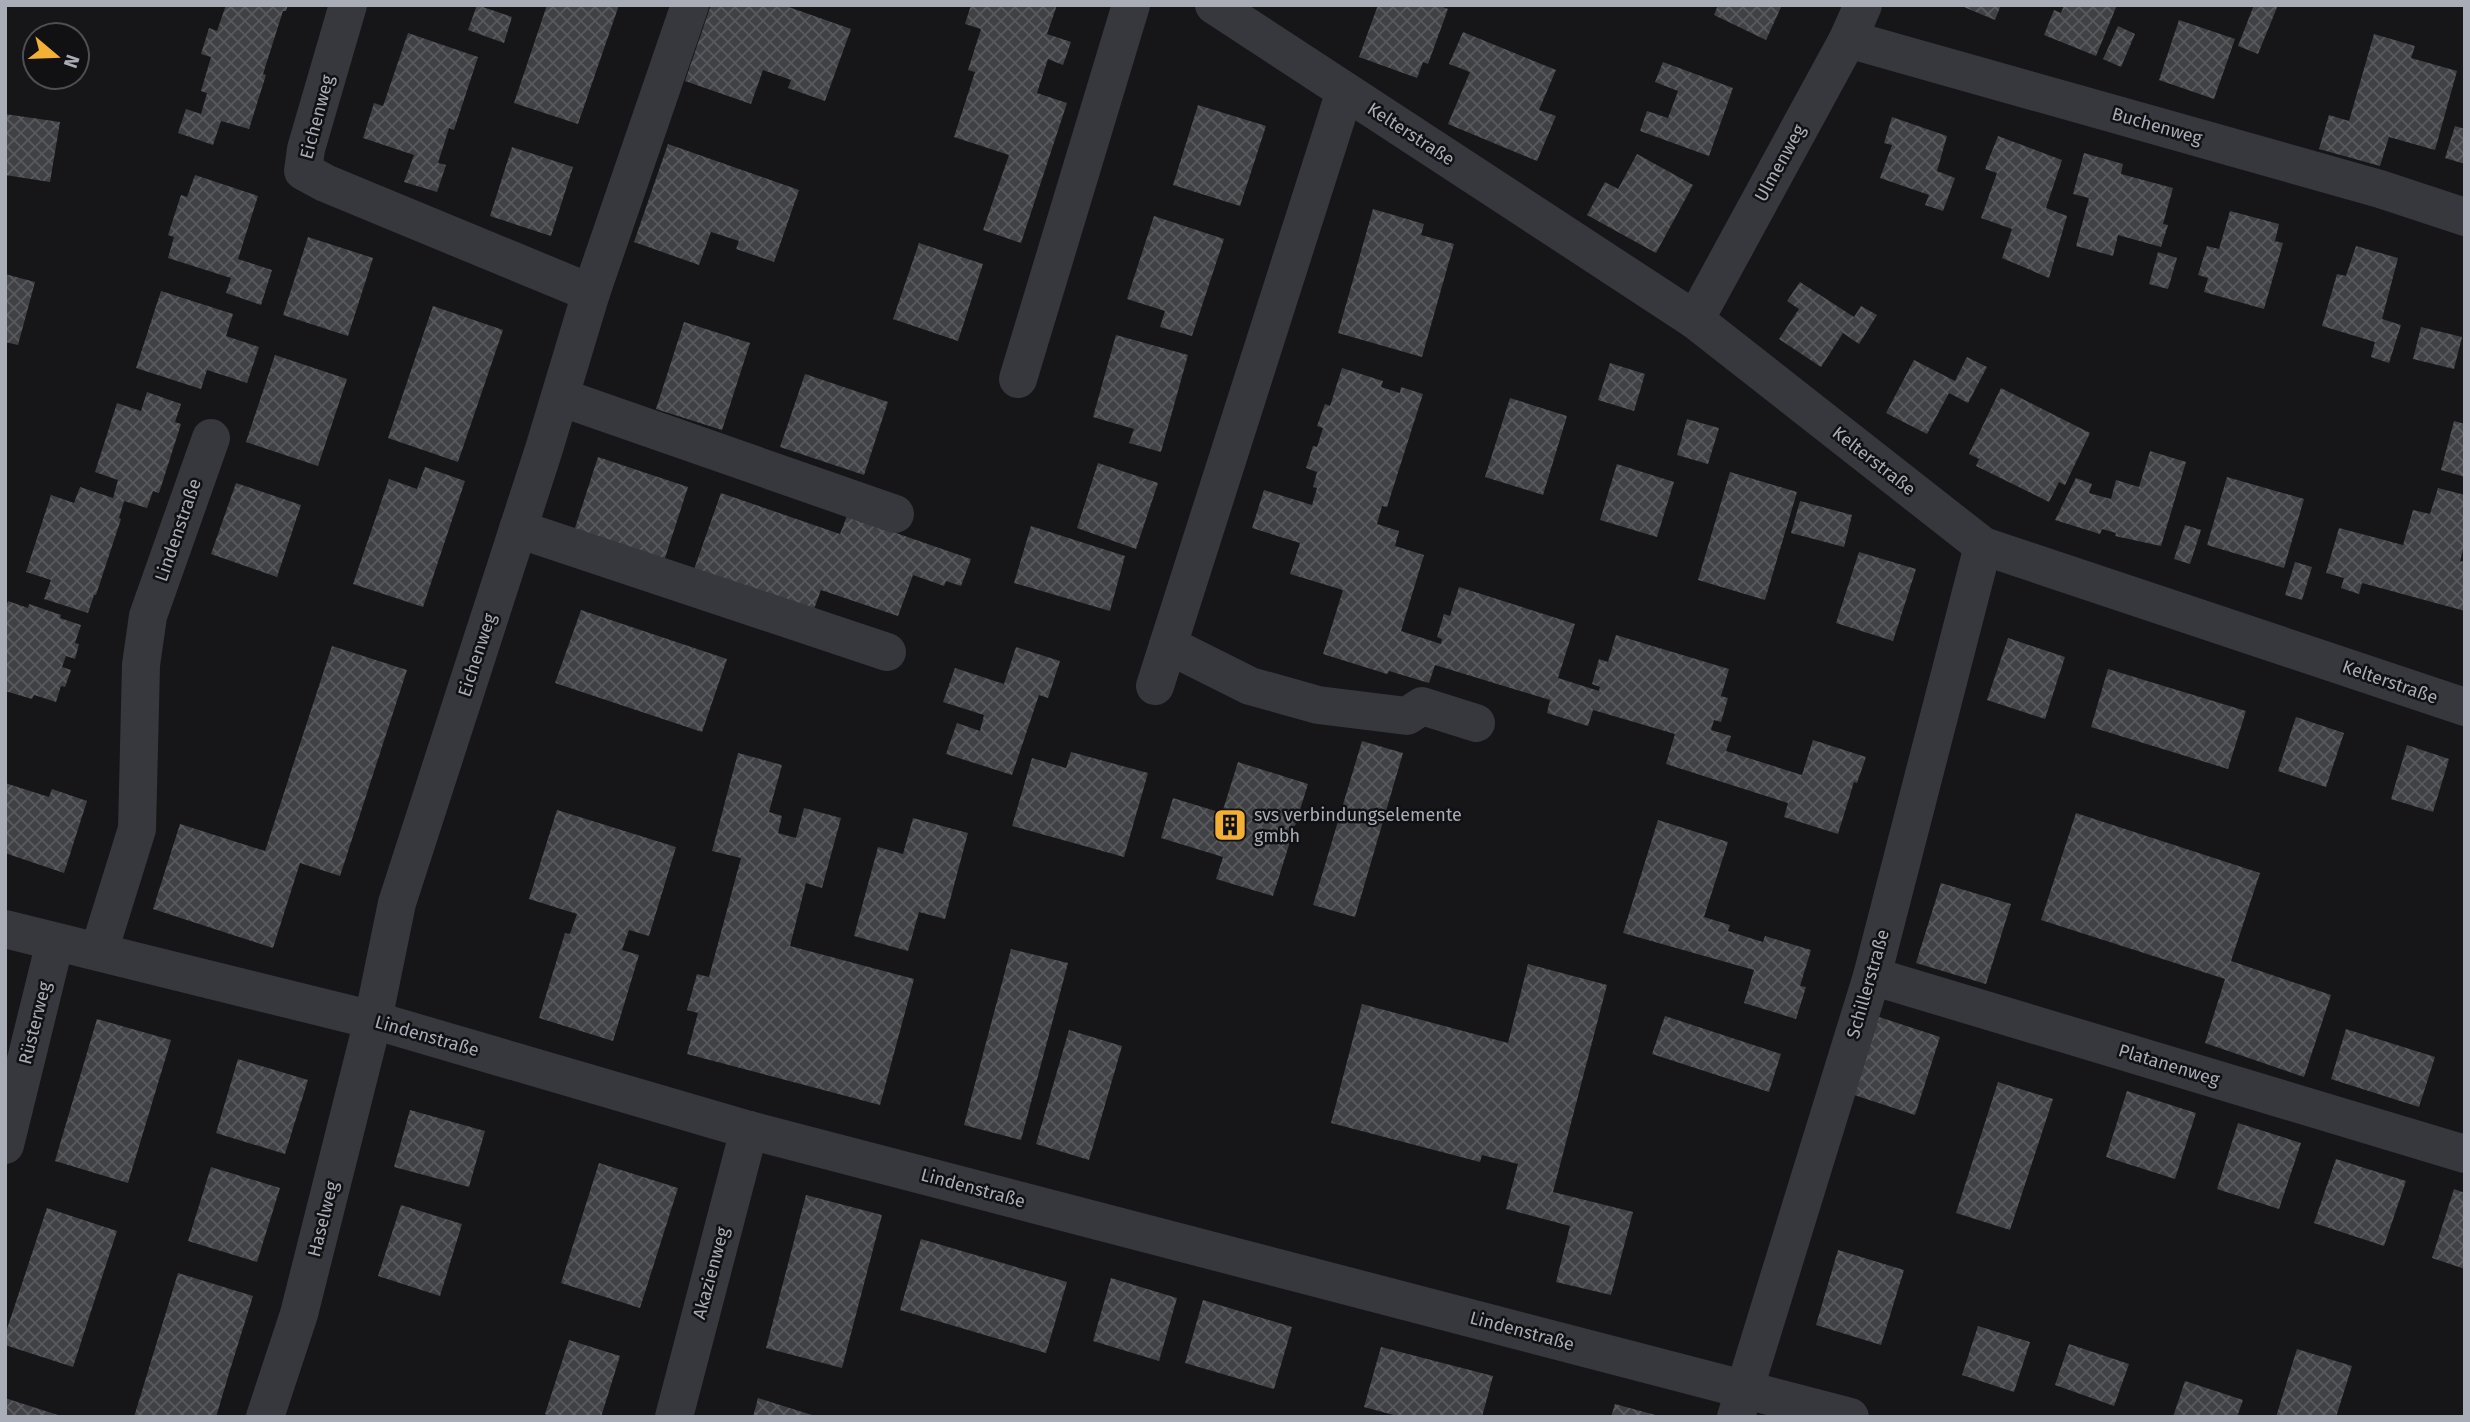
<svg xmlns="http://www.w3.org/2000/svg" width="2470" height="1422" viewBox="0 0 2470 1422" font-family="'Fira Sans',sans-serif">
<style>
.building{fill:url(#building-cross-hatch)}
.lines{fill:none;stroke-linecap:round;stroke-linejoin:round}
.minor{stroke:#37383d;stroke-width:38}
.labels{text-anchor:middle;stroke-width:5;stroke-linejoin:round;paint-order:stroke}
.street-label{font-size:18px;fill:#a8adb8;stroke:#111113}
.poi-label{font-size:18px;fill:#a8adb8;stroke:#111113;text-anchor:start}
</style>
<defs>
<pattern id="building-cross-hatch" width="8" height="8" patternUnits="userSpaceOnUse" patternTransform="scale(1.75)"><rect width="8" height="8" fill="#404145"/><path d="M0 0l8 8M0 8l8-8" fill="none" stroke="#595a5e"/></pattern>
</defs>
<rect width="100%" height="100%" fill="#161618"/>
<g class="building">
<polygon points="226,5 288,5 286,11 283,11 263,74 266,75 249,129 221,121 213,145 178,133 186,109 201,114 207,93 201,91 211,57 201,54 209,28 217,31"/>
<polygon points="477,5 512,17 504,43 468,30"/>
<polygon points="547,5 619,5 578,124 514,103"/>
<polygon points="711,5 783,5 851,29 825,101 788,88 791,80 763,70 751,104 685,81"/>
<polygon points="971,5 1057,5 1047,34 1071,42 1063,65 1048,59 1037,93 1067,103 1021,243 983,230 1009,155 954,137 975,72 968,70 981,29 965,24"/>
<polygon points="1378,5 1438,5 1448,9 1428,64 1423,62 1417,78 1359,57"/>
<polygon points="1718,5 1782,5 1766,40 1714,15"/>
<polygon points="1959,5 2001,5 1995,20"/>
<polygon points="2064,5 2117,5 2096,56 2044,35 2054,10 2061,13"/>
<polygon points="2254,5 2278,5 2258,54 2238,46"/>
<polygon points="2179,20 2235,39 2214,99 2159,80"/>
<polygon points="2118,26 2135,34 2121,67 2103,59"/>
<polygon points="1463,32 1556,70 1539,110 1556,116 1537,161 1448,124 1470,72 1449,64"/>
<polygon points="408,33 478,57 454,130 449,128 438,163 446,165 437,192 404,182 414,155 363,138 374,103 383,106"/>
<polygon points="2374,34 2415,46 2411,58 2457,71 2435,150 2389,137 2380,166 2319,149 2329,115 2349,121"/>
<polygon points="1663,62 1733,88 1709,156 1640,131 1647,111 1668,118 1678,91 1655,82"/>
<polygon points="1198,105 1266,126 1240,206 1173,185"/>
<polygon points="5,114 60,122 50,182 5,175"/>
<polygon points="1892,117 1947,136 1937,171 1955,178 1943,211 1925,205 1929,195 1880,178 1892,145 1884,143"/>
<polygon points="2455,126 2465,129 2465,164 2445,158"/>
<polygon points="1998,136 2062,160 2046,208 2067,216 2049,278 2002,258 2012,229 1981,218 1997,173 1985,169"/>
<polygon points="668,144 799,190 774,262 736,249 739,241 711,232 699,265 634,242"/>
<polygon points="512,147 573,167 551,236 490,216"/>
<polygon points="2084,153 2123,164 2121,174 2173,188 2163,224 2168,225 2161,247 2118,235 2113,256 2076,246 2089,198 2073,194"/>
<polygon points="1637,154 1693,185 1656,253 1587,215 1605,182 1618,189"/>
<polygon points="195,175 258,196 238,259 272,270 261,305 226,293 231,278 168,258 174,237 168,235 181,195 187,197"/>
<polygon points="1373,209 1424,224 1421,235 1454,244 1422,357 1338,333"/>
<polygon points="2230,211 2279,224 2275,241 2283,243 2264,309 2204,292 2208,278 2198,275 2207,246 2219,249"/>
<polygon points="1154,216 1224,239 1192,336 1160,327 1165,311 1127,299"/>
<polygon points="308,237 373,258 348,336 283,315"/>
<polygon points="919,243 983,264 958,341 893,319"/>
<polygon points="2356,246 2398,258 2382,319 2401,325 2389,363 2371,357 2375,342 2322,326 2337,274 2346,276"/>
<polygon points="2158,252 2177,258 2168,289 2149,284"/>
<polygon points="5,274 35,282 18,345 5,342"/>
<polygon points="1800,282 1854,317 1861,306 1877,315 1859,344 1843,333 1821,367 1779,339 1799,309 1787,301"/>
<polygon points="161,291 233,314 226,336 259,347 247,383 207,370 201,389 136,368"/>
<polygon points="433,306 503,330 458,462 388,438"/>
<polygon points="684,322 750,343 722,430 656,409"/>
<polygon points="2421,327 2462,337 2454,369 2413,359"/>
<polygon points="1116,335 1188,355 1161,452 1129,443 1134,429 1093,417"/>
<polygon points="275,355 347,379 318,466 246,442"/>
<polygon points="1967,357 1987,367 1968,403 1949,393 1927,434 1886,413 1914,360 1955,381"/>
<polygon points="1610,363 1645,374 1634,411 1598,400"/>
<polygon points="1342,368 1383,381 1381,387 1400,393 1401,387 1423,394 1387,507 1382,506 1377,524 1399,531 1395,546 1424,555 1401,631 1441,644 1442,639 1437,637 1444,614 1450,616 1459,587 1575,624 1558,678 1599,691 1600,687 1592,684 1599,659 1608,662 1616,635 1729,669 1721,696 1728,698 1721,722 1714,720 1711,730 1731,736 1726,751 1802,775 1813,740 1866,757 1857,783 1854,782 1838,834 1784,817 1788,803 1666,764 1675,734 1593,710 1588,726 1547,713 1550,700 1435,665 1429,683 1389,671 1387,674 1323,654 1343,590 1290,574 1300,543 1252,528 1264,490 1312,505 1317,488 1313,487 1317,472 1306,468 1313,446 1317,447 1323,428 1317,426 1325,404 1330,406"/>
<polygon points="805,374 888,402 864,475 780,447"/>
<polygon points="2001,388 2090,433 2065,485 2059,482 2049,502 1976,466 1979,459 1969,454"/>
<polygon points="147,392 181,404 175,422 181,424 159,493 153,491 147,508 124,501 119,518 121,519 96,595 94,595 88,613 44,599 51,580 26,572 51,495 74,503 80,487 113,498 118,480 95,472 117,403 141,411"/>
<polygon points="1510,398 1567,416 1543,495 1485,477"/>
<polygon points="1687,419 1719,428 1708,464 1677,455"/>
<polygon points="2454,421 2465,424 2465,477 2441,470"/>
<polygon points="2150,451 2186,462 2161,546 2115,536 2116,533 2102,529 2100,534 2055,520 2076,478 2092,484 2089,493 2111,499 2116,480 2139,487"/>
<polygon points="598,457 688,487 664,561 574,531"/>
<polygon points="1098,463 1158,483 1136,549 1077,528"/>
<polygon points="1617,464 1674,482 1657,537 1600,520"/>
<polygon points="425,467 465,481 423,607 353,584 389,479 417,489"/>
<polygon points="1730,472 1797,492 1765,600 1698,580"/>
<polygon points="2227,477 2304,499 2284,568 2207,545"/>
<polygon points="236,483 301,505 277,577 211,554"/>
<polygon points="2438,488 2465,495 2465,543 2460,561 2465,562 2465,611 2362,583 2359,594 2341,588 2344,578 2326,573 2339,528 2403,545 2413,510 2430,514"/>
<polygon points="721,493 840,534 847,516 971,559 961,586 946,581 944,586 913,575 898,616 821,590 810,620 691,578"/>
<polygon points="1800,501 1852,515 1844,547 1791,533"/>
<polygon points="2185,525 2201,530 2190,564 2174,559"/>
<polygon points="1031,526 1125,556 1110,611 1014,583"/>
<polygon points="1859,552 1916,569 1893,641 1836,623"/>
<polygon points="2295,562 2312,567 2302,600 2285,595"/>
<polygon points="8,601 28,608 29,604 61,615 60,618 81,625 75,643 79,644 75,659 66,656 62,667 71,670 65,687 61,686 56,702 34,695 32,699 5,691 5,610"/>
<polygon points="581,610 727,659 702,732 555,683"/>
<polygon points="2008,638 2065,657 2045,719 1987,700"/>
<polygon points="332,646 407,670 340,876 300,863 273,948 153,909 180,824 265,851"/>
<polygon points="1016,647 1060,661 1048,698 1039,695 1012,775 946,754 957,723 980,731 984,715 943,702 955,668 1004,684"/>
<polygon points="2108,669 2246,711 2228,769 2091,727"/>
<polygon points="2296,717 2344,733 2326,787 2278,771"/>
<polygon points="1362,741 1403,753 1355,917 1313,905"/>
<polygon points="2407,745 2449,759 2433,812 2391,799"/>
<polygon points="1071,752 1148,773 1124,857 1012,826 1032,758 1066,768"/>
<polygon points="738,753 782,765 769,812 782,816 778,833 796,838 804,808 841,818 822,888 806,883 790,946 914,979 880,1105 687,1054 698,1013 687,1010 697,974 709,977 741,858 712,851"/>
<polygon points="1238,762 1308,784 1273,896 1216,879 1223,857 1161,838 1173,798 1222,813"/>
<polygon points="5,783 49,797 52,789 87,801 64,873 5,853"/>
<polygon points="557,810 676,847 649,936 629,930 622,950 639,955 613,1041 539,1018 565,933 570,934 577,914 529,899"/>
<polygon points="2076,813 2260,873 2231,961 2331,995 2304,1077 2205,1043 2225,979 2041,920"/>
<polygon points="913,818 968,833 945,919 919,912 908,951 854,936 878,847 903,854"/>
<polygon points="1658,820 1728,842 1704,917 1730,925 1728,931 1763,942 1765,936 1811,950 1800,986 1806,987 1796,1019 1744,1003 1754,970 1623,933"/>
<polygon points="1941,883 2011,904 1986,984 1916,963"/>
<polygon points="1011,949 1068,963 1021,1140 964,1125"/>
<polygon points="1528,964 1607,985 1553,1192 1633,1212 1611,1295 1556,1282 1570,1226 1506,1209 1518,1164 1482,1155 1480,1162 1331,1123 1362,1004 1508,1043"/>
<polygon points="1665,1016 1781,1054 1769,1092 1652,1054"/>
<polygon points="1879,1017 1940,1037 1915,1115 1854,1095"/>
<polygon points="97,1019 171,1040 128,1183 55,1161"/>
<polygon points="2346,1029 2435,1057 2419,1107 2331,1079"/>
<polygon points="1069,1030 1122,1046 1089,1160 1036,1144"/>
<polygon points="238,1059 308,1080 285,1154 216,1133"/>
<polygon points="1998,1082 2053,1099 2010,1230 1956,1213"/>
<polygon points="2127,1091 2196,1113 2175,1179 2106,1157"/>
<polygon points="410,1110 485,1131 469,1187 394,1167"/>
<polygon points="2238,1123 2301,1143 2279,1209 2217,1189"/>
<polygon points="2336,1159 2406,1181 2384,1246 2314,1223"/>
<polygon points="599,1163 678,1188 640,1308 561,1283"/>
<polygon points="211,1167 280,1188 257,1262 188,1241"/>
<polygon points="2454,1189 2465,1193 2465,1269 2432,1258"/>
<polygon points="806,1195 882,1215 842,1368 766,1348"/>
<polygon points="401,1205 462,1224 440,1296 378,1276"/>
<polygon points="47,1208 117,1231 73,1367 5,1345 5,1335"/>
<polygon points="921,1239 1067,1282 1046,1353 900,1310"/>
<polygon points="1838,1250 1904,1270 1881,1345 1816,1325"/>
<polygon points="178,1273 253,1296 230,1370 216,1417 134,1417"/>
<polygon points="1111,1278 1177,1298 1159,1361 1093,1341"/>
<polygon points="1203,1300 1292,1327 1274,1389 1185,1363"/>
<polygon points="1978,1326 2030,1342 2014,1392 1962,1375"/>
<polygon points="569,1340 620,1356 601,1417 553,1417 545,1414"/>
<polygon points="2069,1344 2129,1364 2114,1406 2055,1385"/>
<polygon points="1381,1347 1493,1376 1482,1417 1401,1417 1364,1407"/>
<polygon points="2297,1349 2352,1366 2336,1417 2276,1417"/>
<polygon points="2185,1381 2243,1400 2237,1417 2173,1417"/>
<polygon points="5,1398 61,1416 61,1417 5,1417"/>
<polygon points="758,1398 815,1416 815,1417 753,1417"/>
<polygon points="1615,1404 1659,1416 1659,1417 1611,1417"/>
</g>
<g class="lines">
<g class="minor">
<polyline points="348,5 306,149 303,171 325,183 591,293"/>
<polyline points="1214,5 1695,320 1983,546 2465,707"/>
<polyline points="1848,39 2380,189 2465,217"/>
<polyline points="1695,320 1848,39 1863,5"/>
<polyline points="1018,379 1131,5"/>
<polyline points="560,397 895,514"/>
<polyline points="518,529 887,652"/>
<polyline points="1168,645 1250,686 1318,705 1407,716 1422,706 1476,723"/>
<polyline points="1155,686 1345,91"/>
<polyline points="5,929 373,1020 749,1130 1850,1417"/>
<polyline points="99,951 137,829 141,665 148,616 211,438"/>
<polyline points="1872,976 2465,1154"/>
<polyline points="5,1145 55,942"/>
<polyline points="265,1417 299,1314 373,1020 397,903 544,449 591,293 690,5"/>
<polyline points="674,1417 749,1130"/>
<polyline points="1736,1417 1872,976 1983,546"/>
</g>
</g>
<defs>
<symbol id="building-square" viewBox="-11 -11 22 22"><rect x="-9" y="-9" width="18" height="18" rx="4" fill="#f2b134" stroke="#111113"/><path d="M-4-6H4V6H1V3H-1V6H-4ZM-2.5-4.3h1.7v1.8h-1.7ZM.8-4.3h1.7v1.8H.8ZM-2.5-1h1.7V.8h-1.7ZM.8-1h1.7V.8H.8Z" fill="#111"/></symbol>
</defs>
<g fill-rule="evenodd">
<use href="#building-square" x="1211" y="806" width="38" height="38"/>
</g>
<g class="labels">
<g class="street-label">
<text transform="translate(317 117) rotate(-75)" y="6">Eichenweg</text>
<text transform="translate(2157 126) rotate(16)" y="6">Buchenweg</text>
<text transform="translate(1411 134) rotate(33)" y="6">Kelterstraße</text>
<text transform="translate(1780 163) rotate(-61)" y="6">Ulmenweg</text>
<text transform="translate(1874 461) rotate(38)" y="6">Kelterstraße</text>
<text transform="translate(178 530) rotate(-71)" y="6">Lindenstraße</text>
<text transform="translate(477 655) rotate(-72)" y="6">Eichenweg</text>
<text transform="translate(2390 682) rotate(19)" y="6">Kelterstraße</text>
<text transform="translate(1868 984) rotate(-74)" y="6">Schillerstraße</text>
<text transform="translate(35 1023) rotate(-76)" y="6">Rüsterweg</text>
<text transform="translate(427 1036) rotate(16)" y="6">Lindenstraße</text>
<text transform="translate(2169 1065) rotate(17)" y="6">Platanenweg</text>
<text transform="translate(973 1188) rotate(15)" y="6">Lindenstraße</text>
<text transform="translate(323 1219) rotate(-76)" y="6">Haselweg</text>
<text transform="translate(711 1273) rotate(-75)" y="6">Akazienweg</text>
<text transform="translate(1522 1331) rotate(15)" y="6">Lindenstraße</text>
</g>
<g class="poi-label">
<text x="1254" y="821">svs verbindungselemente<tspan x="1254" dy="21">gmbh</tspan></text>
</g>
</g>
<rect width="2470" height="1422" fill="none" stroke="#a8adb8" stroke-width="14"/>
<g transform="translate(56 56) rotate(109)"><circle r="33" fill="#111113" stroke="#4d4f55" stroke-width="2"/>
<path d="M0-5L12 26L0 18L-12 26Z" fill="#f2b134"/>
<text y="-10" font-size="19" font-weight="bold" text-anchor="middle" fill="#a8adb8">N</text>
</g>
</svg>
